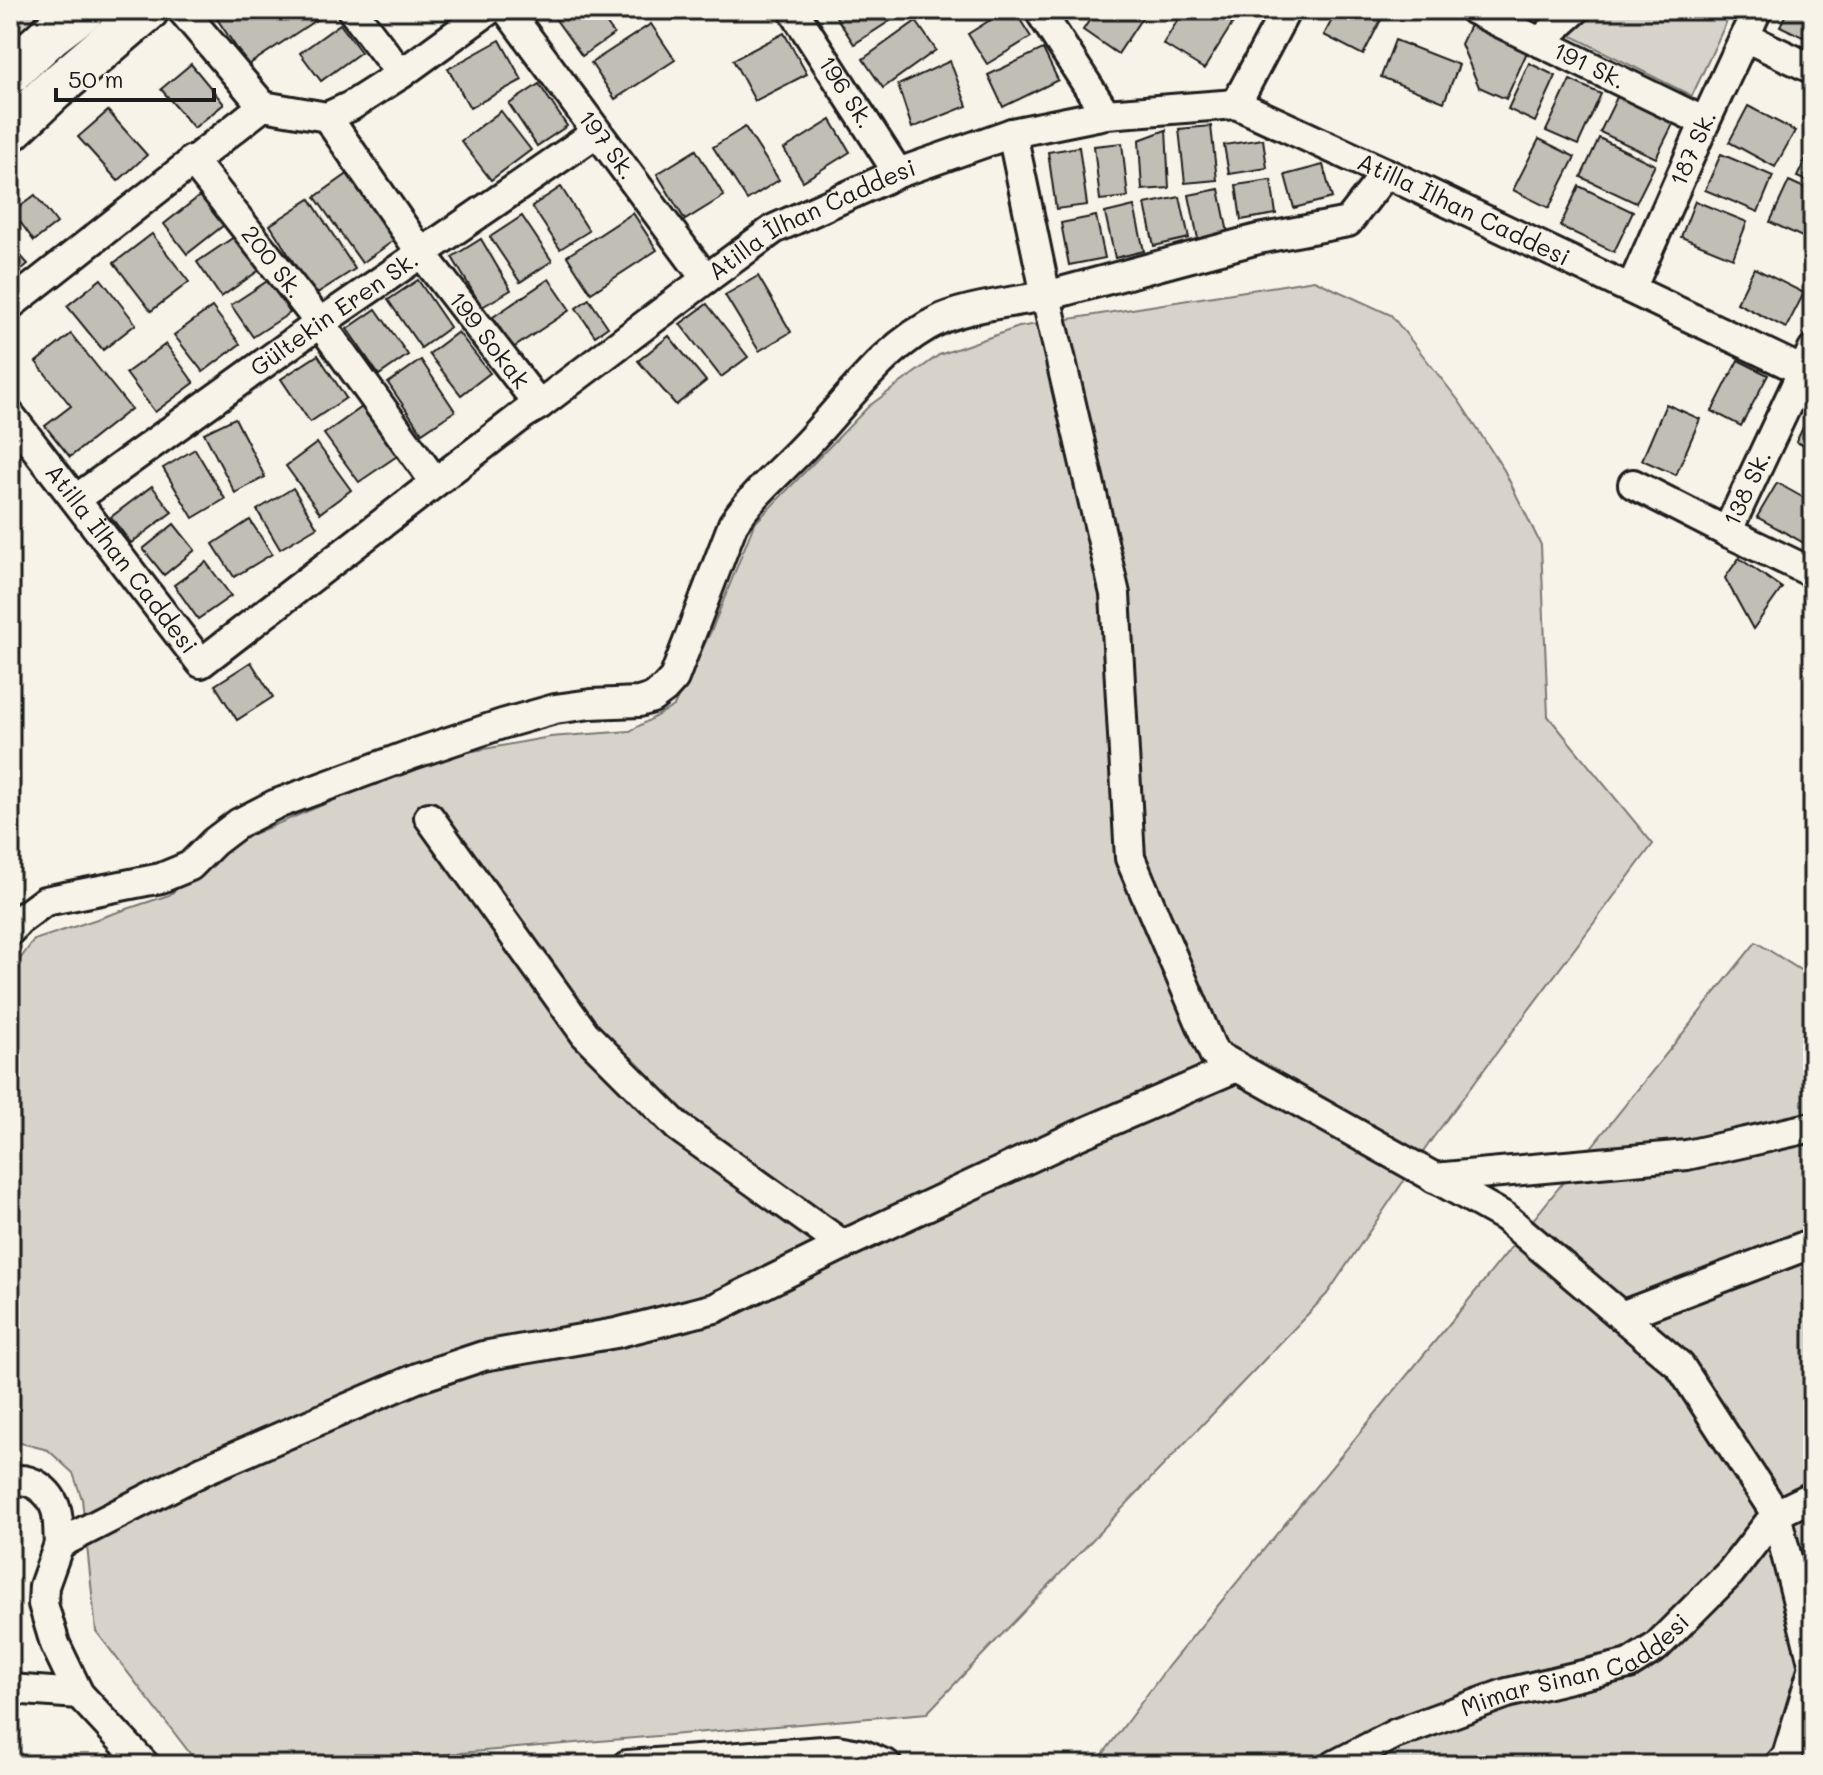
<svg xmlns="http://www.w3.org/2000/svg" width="1823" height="1775" viewBox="0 0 1823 1775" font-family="Mali,sans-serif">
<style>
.green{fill:#d7d3cb;stroke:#7a7874;stroke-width:2}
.building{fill:#c0beb5;stroke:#1c1c1c;stroke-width:2}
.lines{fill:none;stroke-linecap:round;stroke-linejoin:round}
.minor-casing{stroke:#1c1c1c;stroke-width:34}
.highway-casing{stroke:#1c1c1c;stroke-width:48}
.minor{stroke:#f7f3e8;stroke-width:28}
.highway{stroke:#f7f3e8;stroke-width:42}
.labels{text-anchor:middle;stroke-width:7;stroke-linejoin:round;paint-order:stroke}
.street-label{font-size:24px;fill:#1c1c1c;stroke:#f7f3e8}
</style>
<rect width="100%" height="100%" fill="#f7f3e8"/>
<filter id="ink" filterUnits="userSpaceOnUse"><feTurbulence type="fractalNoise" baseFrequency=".0125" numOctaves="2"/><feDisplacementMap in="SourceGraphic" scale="16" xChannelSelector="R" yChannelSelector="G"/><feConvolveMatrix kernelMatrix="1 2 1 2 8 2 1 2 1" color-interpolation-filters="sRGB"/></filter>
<g filter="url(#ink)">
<g class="green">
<polygon points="10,10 83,10 10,72"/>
<polygon points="1600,10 1732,10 1692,96 1570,35"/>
<polygon points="1314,280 1391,315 1459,401 1504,470 1541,545 1548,716 1653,844 1432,1139 1327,1294 927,1713 401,1758 391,1765 199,1765 96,1631 82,1499 73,1473 48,1450 17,1442 10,1446 10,973 34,940 169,895 241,839 435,758 550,737 630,731 674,706 712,629 754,524 869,406 939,355 1019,327"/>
<polygon points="1756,942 1813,978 1813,1765 1095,1765 1169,1665 1459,1312"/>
</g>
<g class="building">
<polygon points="211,10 327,10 328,12 248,65"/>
<polygon points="549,10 597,10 614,34 582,56"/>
<polygon points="843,10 907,10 854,44 835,15"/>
<polygon points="1006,10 1014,10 1031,37 987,64 968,34"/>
<polygon points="1096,10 1147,10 1118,54 1083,30"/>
<polygon points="1184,10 1241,10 1204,69 1163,44"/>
<polygon points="1337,10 1386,10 1363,55 1324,35"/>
<polygon points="1788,10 1813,10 1813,42 1780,26"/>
<polygon points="916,21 936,50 883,88 863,59"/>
<polygon points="340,24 361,52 321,81 300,53"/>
<polygon points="651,24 675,60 615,99 591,63"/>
<polygon points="1470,25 1528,50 1506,99 1479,87 1461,44"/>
<polygon points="784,33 807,74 755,101 733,60"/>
<polygon points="500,40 522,80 470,108 448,69"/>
<polygon points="1395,40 1459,65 1444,102 1381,77"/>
<polygon points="1043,49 1058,80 1003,107 988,75"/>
<polygon points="950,61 967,106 912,128 898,85"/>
<polygon points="1529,63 1556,76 1535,122 1508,109"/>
<polygon points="191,64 224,104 194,128 161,89"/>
<polygon points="1570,80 1601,94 1578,145 1546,131"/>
<polygon points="539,84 567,126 537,146 509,104"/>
<polygon points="1618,95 1674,122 1656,158 1600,132"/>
<polygon points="1748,106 1795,131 1775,167 1729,142"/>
<polygon points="108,111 147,155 118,181 78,137"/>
<polygon points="501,111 531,150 491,180 461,141"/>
<polygon points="831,120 850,152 803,181 784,149"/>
<polygon points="1211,126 1217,180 1185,183 1179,129"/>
<polygon points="745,127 779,180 747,200 713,147"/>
<polygon points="1166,130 1169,188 1142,190 1139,140"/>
<polygon points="1599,138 1655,165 1636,203 1581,177"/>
<polygon points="1263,139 1267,168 1229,174 1224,145"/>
<polygon points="1539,139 1575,157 1549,208 1513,190"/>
<polygon points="1122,143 1128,197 1100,200 1094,146"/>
<polygon points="1813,143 1813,184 1797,177"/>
<polygon points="1079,147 1087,205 1056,209 1048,152"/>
<polygon points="696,150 724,196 685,220 657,174"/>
<polygon points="1721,154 1773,176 1758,212 1705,190"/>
<polygon points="1323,165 1332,198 1294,208 1285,175"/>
<polygon points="349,173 396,239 362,263 315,197"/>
<polygon points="1271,180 1276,214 1241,220 1236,185"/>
<polygon points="1789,181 1813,192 1813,242 1770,222"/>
<polygon points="1579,186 1633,212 1614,252 1560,226"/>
<polygon points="561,187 589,231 560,249 532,206"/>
<polygon points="1219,189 1228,233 1198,239 1189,195"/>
<polygon points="206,191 229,221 187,254 164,224"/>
<polygon points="35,195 57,223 34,241 13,212"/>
<polygon points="1180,197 1189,238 1154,246 1145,204"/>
<polygon points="310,199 355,269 314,295 270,225"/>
<polygon points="1695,201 1747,222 1733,258 1681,237"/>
<polygon points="1134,206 1144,251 1115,258 1105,213"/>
<polygon points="633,213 657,250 591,293 567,256"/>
<polygon points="522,216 552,261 520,282 490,237"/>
<polygon points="1096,216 1105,258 1069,265 1061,223"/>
<polygon points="152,234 189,282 151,311 114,263"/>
<polygon points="237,235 261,269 221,297 197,262"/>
<polygon points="481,239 511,290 482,307 452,257"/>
<polygon points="10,244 28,264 10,279"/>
<polygon points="1754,268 1804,293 1786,328 1737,303"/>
<polygon points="758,276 791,332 759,351 725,295"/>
<polygon points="101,279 136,324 103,350 67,306"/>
<polygon points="549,279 570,310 513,348 493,317"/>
<polygon points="269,280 290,313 253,337 231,305"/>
<polygon points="418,280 450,327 421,348 388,300"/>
<polygon points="589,299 608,327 595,336 576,308"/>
<polygon points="707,304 748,357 721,377 680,324"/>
<polygon points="212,307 240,344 203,372 174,335"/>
<polygon points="376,309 408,355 379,375 347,329"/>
<polygon points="458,332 490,373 461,395 429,354"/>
<polygon points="71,334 131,409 70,457 45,426 71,406 36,362"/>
<polygon points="669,336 706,381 676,405 638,361"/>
<polygon points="166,344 194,383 155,412 126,373"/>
<polygon points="318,355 346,398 310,422 281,379"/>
<polygon points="421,360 455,411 422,433 388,383"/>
<polygon points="1738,360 1768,375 1741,426 1712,411"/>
<polygon points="1666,404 1700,419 1676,475 1642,460"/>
<polygon points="365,405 400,454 359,482 324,434"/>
<polygon points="1813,407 1813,450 1796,442"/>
<polygon points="235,418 265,477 235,493 204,433"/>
<polygon points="317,443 351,490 320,513 286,466"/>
<polygon points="195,449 225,499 193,518 163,468"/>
<polygon points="1777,483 1813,503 1813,548 1757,517"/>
<polygon points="152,486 172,512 131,543 111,517"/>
<polygon points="293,488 317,527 280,549 257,510"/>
<polygon points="250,520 272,554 234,577 213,544"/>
<polygon points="174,524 195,550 164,575 143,549"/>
<polygon points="1739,558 1782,588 1753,629 1725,578"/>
<polygon points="206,562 231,596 198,619 174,585"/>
<polygon points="251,662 273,697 237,720 215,685"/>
</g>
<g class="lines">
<defs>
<g id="minor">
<polyline points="182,10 263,106"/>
<polyline points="352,10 401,74"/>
<path id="s1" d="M507 10 706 279"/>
<path id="s2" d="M793 10 898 173"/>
<polyline points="1039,10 1106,114"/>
<path id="s3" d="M1474 10 1705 122"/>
<polyline points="1745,37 1813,69"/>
<polyline points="1539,42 1575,10"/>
<polyline points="1236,104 1286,10"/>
<path id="s4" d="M327 117 422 254 539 405"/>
<polyline points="1012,133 1046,296 1258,239 1348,222 1386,173"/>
<path id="s5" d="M192 160 320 323 435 482"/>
<path id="s6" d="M1631 289 1705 122 1757 10"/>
<polyline points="10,305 263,106 327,117 351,106 401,74 489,10"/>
<path id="s7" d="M10 415 201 663 524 414 539 405 706 279 774 229 898 173 1012 133 1106 114 1236 104 1386 173 1803 371"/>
<path id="s8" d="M1633 484 1727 532 1813 349"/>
<path id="s9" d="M76 499 320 323 596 133"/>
<polyline points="1727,532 1813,573"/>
<polyline points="429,817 585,1034 678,1127 843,1245"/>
<path d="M10 931 18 921 45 901 161 878 190 866 214 842 239 823 274 805 410 755 502 724 555 709 591 704 639 702 652 698 664 689 674 678 733 524C755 491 786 467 812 438 852 395 887 343 943 318 973 306 1013 302 1046 296L1115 594 1130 858 1214 1054 1505 1217 1680 1366 1776 1514 1813 1496"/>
<polyline points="1434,1178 1687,1155 1813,1127"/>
<polyline points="1621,1316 1813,1243"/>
<path d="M10 1482C29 1475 50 1490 56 1510 59 1520 58 1533 59 1544"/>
<polyline points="1776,1514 1813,1663"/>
<polyline points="10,1689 79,1694"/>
<polyline points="145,1765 79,1694 55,1644 43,1604 44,1586 59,1544 204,1470 417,1378 483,1356 616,1333 715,1308 843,1245 1074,1137 1237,1067"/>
<polyline points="627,1765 837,1750 864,1755 887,1765"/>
<path id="s10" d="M1335 1765 1395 1734 1507 1693 1629 1664 1656 1647 1730 1573 1776 1514"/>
<polyline points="1779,1765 1787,1756 1813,1670"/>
</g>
<g id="highway">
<polyline points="10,72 50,35 83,10"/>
<polyline points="10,130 53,90 147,10"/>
</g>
</defs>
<use href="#minor" class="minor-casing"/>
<use href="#highway" class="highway-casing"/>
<use href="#minor" class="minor"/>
<use href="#highway" class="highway"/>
</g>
</g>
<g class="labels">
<g class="street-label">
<text dy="8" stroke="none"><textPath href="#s3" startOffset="128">191 Sk.</textPath></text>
<text dy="8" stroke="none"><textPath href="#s2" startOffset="98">196 Sk.</textPath></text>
<text dy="8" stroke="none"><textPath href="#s1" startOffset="168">197 Sk.</textPath></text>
<text dy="8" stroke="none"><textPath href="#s6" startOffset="154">187 Sk.</textPath></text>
<text dy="8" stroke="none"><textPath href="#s7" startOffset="1766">Atilla İlhan Caddesi</textPath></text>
<text dy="8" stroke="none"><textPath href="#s7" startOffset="1070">Atilla İlhan Caddesi</textPath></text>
<text dy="8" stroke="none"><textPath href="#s5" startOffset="130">200 Sk.</textPath></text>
<text dy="8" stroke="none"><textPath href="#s9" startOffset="318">Gültekin Eren Sk.</textPath></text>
<text dy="8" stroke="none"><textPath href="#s4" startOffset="276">199 Sokak</textPath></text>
<text dy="8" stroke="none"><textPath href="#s8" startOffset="154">138 Sk.</textPath></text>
<text dy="8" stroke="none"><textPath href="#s7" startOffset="182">Atilla İlhan Caddesi</textPath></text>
<text dy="8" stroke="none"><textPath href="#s10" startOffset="262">Mimar Sinan Caddesi</textPath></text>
</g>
</g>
<rect width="1823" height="1775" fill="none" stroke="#f7f3e8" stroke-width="40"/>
<rect x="20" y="20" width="1783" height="1735" fill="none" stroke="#1c1c1c" stroke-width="3" filter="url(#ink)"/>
<path d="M56 88v12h158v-12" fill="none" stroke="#1c1c1c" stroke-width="4"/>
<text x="68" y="88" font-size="24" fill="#1c1c1c" stroke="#f7f3e8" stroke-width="6" paint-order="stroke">50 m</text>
</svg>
